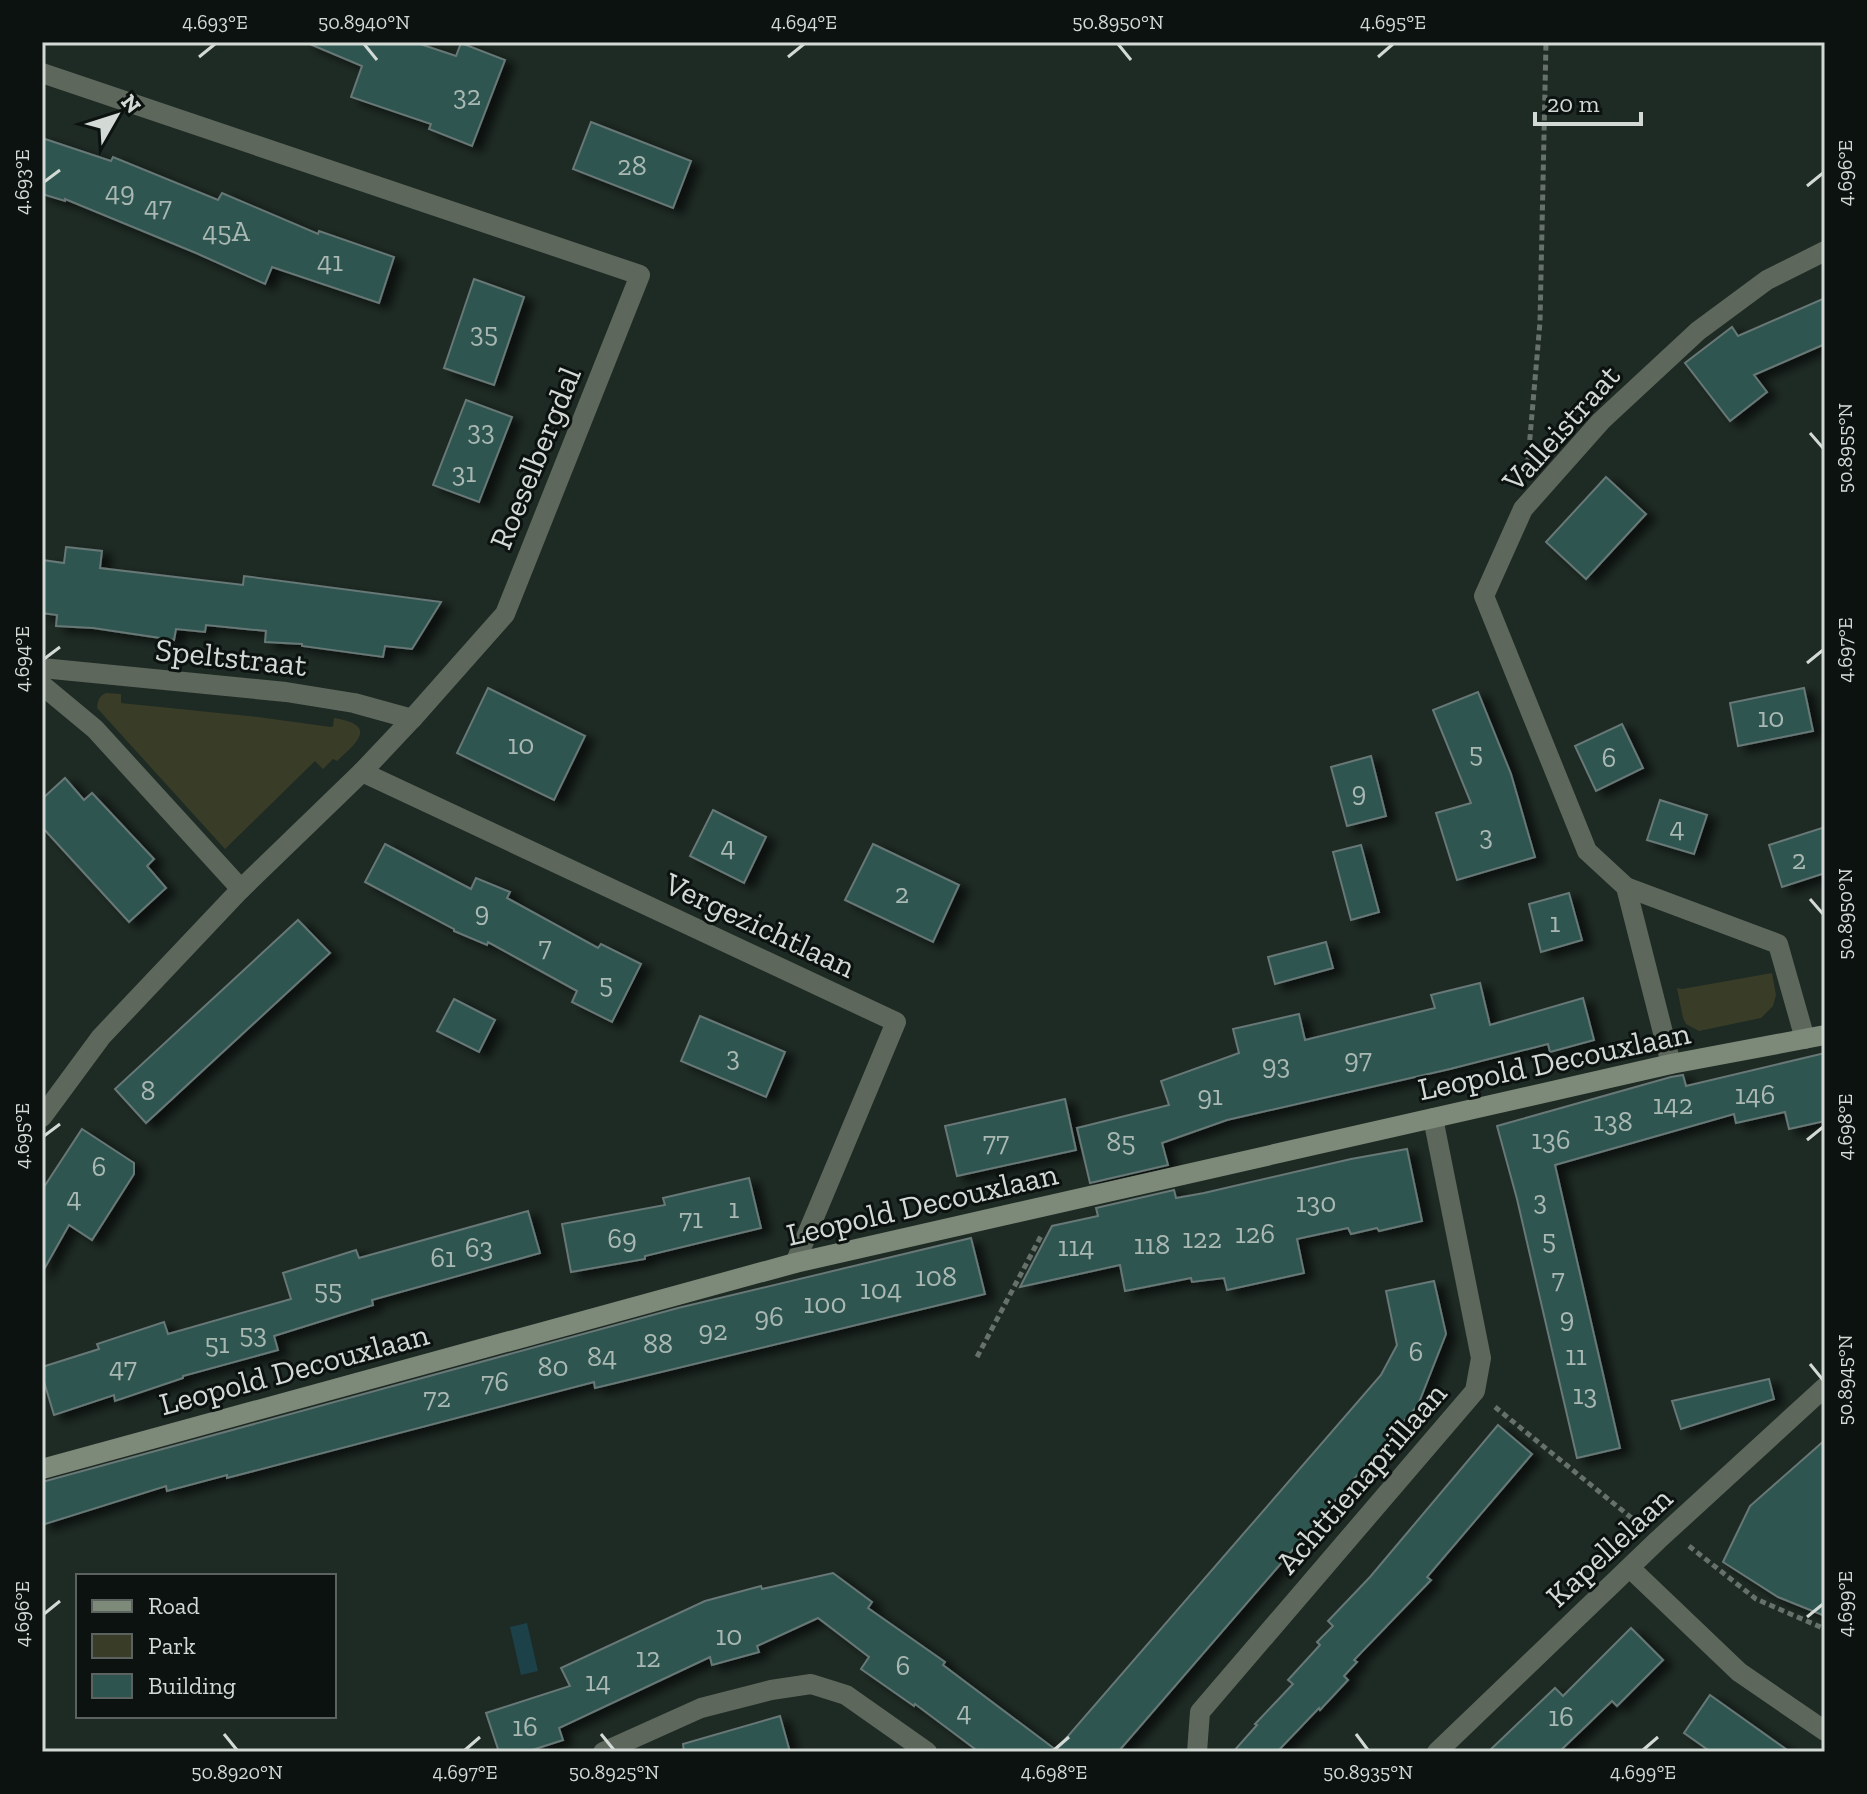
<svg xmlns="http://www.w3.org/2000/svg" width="1867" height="1794" viewBox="0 0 1867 1794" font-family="'Zilla Slab',serif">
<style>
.green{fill:#393c26}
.water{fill:#1d4149}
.building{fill:#2e5450;stroke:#677876;stroke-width:2;filter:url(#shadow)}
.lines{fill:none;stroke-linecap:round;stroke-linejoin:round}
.path{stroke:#67716b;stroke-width:5;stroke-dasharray:6 4;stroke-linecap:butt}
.street{stroke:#5e675c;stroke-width:20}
.secondary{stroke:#7d8a79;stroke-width:20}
.ticks{fill:none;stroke:#d3dad6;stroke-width:3}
.labels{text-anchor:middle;stroke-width:6;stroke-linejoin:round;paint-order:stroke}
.number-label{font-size:28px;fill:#aab8b4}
.street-label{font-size:32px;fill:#d3dad6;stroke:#0c120f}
.neatline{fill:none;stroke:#d3dad6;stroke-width:3}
.ticks-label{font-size:20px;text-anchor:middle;fill:#d3dad6}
</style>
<defs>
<filter id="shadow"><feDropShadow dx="9" dy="5" stdDeviation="4" flood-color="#0009"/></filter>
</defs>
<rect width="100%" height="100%" fill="#1e2a24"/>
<g class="green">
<path d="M106 693 121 694V703L258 717 331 727 333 726 334 718C378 725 358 742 337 761L333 759 323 769 315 761 225 849 97 708C98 700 99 696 106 693Z"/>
<polygon points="1772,973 1776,995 1773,1006 1761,1018 1699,1031 1686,1024 1683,1018 1677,988 1682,989"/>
</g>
<polygon class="water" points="527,1623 538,1671 521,1675 510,1627"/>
<g class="building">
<polygon points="305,42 414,42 456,56 461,43 505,60 472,146 429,129 431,124 351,97 362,66"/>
<polygon points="591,122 691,161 673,208 573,169"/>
<polygon points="42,138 111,161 113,157 218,200 222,193 318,234 319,231 394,257 379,303 272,267 265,284 196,253 65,199 65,201 42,194"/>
<polygon points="474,279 524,297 494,385 444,368"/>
<polygon points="1825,298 1825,344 1754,375 1767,392 1730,421 1685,363 1732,327 1738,336"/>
<polygon points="466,400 512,417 479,502 433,485"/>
<polygon points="1606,477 1646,514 1586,579 1546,542"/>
<polygon points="66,547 102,551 100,568 243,585 244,576 441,602 412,649 385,646 383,657 302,646 302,644 265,642 266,631 206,625 205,632 176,629 174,640 93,628 56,626 57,615 42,613 42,560 64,563"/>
<polygon points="488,688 585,736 554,800 457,753"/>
<polygon points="1804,688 1813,731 1738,746 1730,703"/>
<polygon points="1478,692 1511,774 1535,857 1457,880 1436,813 1471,803 1433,710"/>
<polygon points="1622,724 1643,768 1596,791 1575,746"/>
<polygon points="1371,756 1386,816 1347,826 1331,767"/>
<polygon points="65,778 84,800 92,793 154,859 147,866 166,888 129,922 42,827 42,799"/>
<polygon points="1660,800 1707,815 1694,854 1647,840"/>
<polygon points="713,810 766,837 744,883 690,856"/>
<polygon points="1825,827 1825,873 1782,887 1769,845"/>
<polygon points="385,844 471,889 476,878 510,892 507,898 598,948 601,944 641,964 612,1022 572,1002 577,991 488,942 487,945 454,931 454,929 365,882"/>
<polygon points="873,844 959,885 933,942 845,900"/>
<polygon points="1361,845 1379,912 1351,920 1333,852"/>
<polygon points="1569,893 1582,940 1541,952 1529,904"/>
<polygon points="298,920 330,953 146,1123 115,1089"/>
<polygon points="1326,942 1333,968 1275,984 1268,957"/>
<polygon points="1480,983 1490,1025 1583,998 1594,1040 1550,1052 1548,1044 1450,1069 1227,1120 1162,1143 1168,1165 1090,1183 1077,1128 1169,1105 1161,1081 1239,1053 1233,1029 1299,1014 1305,1040 1435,1008 1431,995"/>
<polygon points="454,999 495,1020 479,1052 437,1031"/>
<polygon points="700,1016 785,1052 766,1097 681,1061"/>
<polygon points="1825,1053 1825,1121 1789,1129 1785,1112 1736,1123 1734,1114 1555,1165 1620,1448 1577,1458 1517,1199 1497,1126 1671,1077 1683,1075 1686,1086"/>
<polygon points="1065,1099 1076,1150 957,1176 945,1126"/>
<polygon points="82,1129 134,1163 134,1174 92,1240 69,1225 42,1273 42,1190"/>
<polygon points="1407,1149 1422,1221 1379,1231 1377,1228 1351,1234 1348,1228 1297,1239 1304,1273 1227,1290 1224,1278 1192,1282 1191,1278 1125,1291 1120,1265 1020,1287 1052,1226 1098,1216 1096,1208 1174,1190 1176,1198 1204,1193 1351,1159"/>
<polygon points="749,1178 761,1228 645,1256 645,1259 571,1272 562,1224 665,1205 663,1198"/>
<polygon points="528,1211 540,1253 372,1300 373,1305 274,1336 278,1350 183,1376 183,1378 115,1401 114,1395 54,1415 42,1375 42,1367 99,1349 97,1344 164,1322 168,1334 291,1299 283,1273 356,1250 359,1258"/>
<polygon points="971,1238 985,1294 595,1388 594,1382 227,1478 227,1475 167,1491 166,1486 42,1525 42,1482 678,1308"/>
<polygon points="1434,1281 1446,1334 1418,1405 1118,1752 979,1752 915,1704 914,1706 861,1669 869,1657 818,1618 757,1646 759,1652 712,1665 710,1657 559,1728 563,1740 526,1752 499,1752 486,1713 570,1686 561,1668 705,1601 761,1586 762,1589 833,1573 872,1602 868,1608 945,1662 943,1665 1056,1750 1381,1375 1397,1345 1386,1291"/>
<polygon points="1769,1379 1774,1399 1681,1429 1672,1401"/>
<polygon points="1498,1425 1532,1454 1427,1577 1431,1580 1354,1660 1357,1662 1344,1676 1348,1680 1320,1710 1319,1708 1277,1752 1233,1752 1257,1725 1255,1724 1293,1684 1288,1680 1320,1645 1317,1642 1333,1626 1328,1621 1370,1577"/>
<polygon points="1825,1440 1825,1616 1778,1597 1723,1562 1750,1506"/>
<polygon points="1631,1628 1663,1660 1617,1706 1612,1701 1559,1752 1488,1752 1555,1688 1563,1696"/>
<polygon points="1710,1695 1790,1752 1711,1752 1684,1733"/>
<polygon points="780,1716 790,1752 684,1752 683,1744"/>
</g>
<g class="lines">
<g class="path">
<polyline points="1528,460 1540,322 1546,42"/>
<polyline points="977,1357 1041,1236"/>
<polyline points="1495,1407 1639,1524"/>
<polyline points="1689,1546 1756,1599 1825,1629"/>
</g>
<g class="street">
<polyline points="42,73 640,275 505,614 412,719 362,772 241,889 101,1037 42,1117"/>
<polyline points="42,668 286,692 354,703 412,719"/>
<polyline points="42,685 95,729 241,889"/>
<polyline points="362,772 896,1022 795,1263"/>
<polyline points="1626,887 1778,944 1805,1039"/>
<polyline points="1671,1064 1626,887 1587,851 1484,596 1523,509 1601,421 1698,331 1767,280 1825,251"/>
<polyline points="1630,1568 1739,1672 1825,1731"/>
<polyline points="603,1752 701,1708 771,1690 811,1684 846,1695 927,1752"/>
<polyline points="1197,1752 1200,1712 1475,1391 1481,1358 1433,1118"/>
<polyline points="1437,1752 1658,1540 1825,1387"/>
</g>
<polyline class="secondary" points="42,1469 795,1263 1671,1064 1825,1035"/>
</g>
<path class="ticks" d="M364 44 377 60M1118 44 1131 60M199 57 215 44M788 57 804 44M1378 57 1393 44M44 182 60 170M1807 186 1823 173M1810 433 1823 448M44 659 60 647M1807 663 1823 650M1810 899 1823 914M44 1136 60 1124M1807 1140 1823 1127M1810 1364 1823 1380M44 1614 60 1601M1807 1617 1823 1604M224 1734 237 1750M601 1734 614 1750M1356 1734 1368 1750M465 1750 480 1737M1054 1750 1069 1737M1643 1750 1658 1737"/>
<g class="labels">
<g class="number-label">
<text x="467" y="105">32</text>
<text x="632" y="175">28</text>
<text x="120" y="201">49</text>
<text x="158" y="216">47</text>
<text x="226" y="241">45A</text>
<text x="330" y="271">41</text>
<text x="484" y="342">35</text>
<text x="481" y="440">33</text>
<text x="464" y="482">31</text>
<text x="1771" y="727">10</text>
<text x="521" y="754">10</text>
<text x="1476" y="762">5</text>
<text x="1609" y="767">6</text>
<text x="1359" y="801">9</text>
<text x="1677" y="837">4</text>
<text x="1486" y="845">3</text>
<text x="728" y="856">4</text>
<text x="1799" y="869">2</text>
<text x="902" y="903">2</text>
<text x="482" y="921">9</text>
<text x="1555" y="932">1</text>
<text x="545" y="956">7</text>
<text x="606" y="993">5</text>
<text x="733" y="1066">3</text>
<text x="1358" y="1068">97</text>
<text x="1276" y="1074">93</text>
<text x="148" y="1100">8</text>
<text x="1755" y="1104">146</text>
<text x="1210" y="1105">91</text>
<text x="1673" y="1114">142</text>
<text x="1613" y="1131">138</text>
<text x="1551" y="1149">136</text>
<text x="996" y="1151">77</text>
<text x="1121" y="1151">85</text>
<text x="99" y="1176">6</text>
<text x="74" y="1207">4</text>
<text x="1540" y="1210">3</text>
<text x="1316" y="1212">130</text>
<text x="734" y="1218">1</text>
<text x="691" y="1228">71</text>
<text x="1255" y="1243">126</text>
<text x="622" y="1248">69</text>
<text x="1202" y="1248">122</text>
<text x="1549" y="1249">5</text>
<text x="1152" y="1254">118</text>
<text x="1076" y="1256">114</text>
<text x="479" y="1257">63</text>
<text x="443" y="1267">61</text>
<text x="936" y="1286">108</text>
<text x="1558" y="1288">7</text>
<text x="328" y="1299">55</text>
<text x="881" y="1299">104</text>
<text x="825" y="1313">100</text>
<text x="769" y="1326">96</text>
<text x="1567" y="1327">9</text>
<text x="713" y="1340">92</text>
<text x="253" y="1343">53</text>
<text x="217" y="1353">51</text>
<text x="658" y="1353">88</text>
<text x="1416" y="1361">6</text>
<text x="1576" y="1365">11</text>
<text x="602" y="1366">84</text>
<text x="553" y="1376">80</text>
<text x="123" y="1377">47</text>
<text x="495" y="1391">76</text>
<text x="1585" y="1404">13</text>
<text x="437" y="1407">72</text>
<text x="729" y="1645">10</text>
<text x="648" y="1667">12</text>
<text x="903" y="1675">6</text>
<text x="598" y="1691">14</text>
<text x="964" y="1721">4</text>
<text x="1561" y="1726">16</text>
<text x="525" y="1736">16</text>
</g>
<g class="street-label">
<text transform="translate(1561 428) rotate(-48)" y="11">Valleistraat</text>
<text transform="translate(535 458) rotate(-68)" y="11">Roeselbergdal</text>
<text transform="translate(231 657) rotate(6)" y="11">Speltstraat</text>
<text transform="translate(760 925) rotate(25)" y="11">Vergezichtlaan</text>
<text transform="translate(1554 1061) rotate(-12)" y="11">Leopold Decouxlaan</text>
<text transform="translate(922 1204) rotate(-13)" y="11">Leopold Decouxlaan</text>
<text transform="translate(294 1369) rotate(-15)" y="11">Leopold Decouxlaan</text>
<text transform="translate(1361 1478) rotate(-49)" y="11">Achttienaprillaan</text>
<text transform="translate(1609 1547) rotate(-43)" y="11">Kapellelaan</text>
</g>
</g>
<rect width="1867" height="1794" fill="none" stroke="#0c120f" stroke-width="88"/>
<rect x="76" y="1574" width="260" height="144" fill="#0c120f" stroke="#5c625f" stroke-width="2"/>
<rect x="92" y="1600" width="40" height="12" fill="#7d8a79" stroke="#5c625f" stroke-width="2"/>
<text x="148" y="1614" font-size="24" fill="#d3dad6">Road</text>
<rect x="92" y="1634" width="40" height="24" fill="#393c26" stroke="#5c625f" stroke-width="2"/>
<text x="148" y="1654" font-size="24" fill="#d3dad6">Park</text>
<rect x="92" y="1674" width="40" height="24" fill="#2e5450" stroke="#5c625f" stroke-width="2"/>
<text x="148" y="1694" font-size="24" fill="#d3dad6">Building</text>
<g transform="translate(116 116) rotate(51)" stroke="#0c120f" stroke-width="6" paint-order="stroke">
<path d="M0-6L14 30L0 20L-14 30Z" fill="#d3dad6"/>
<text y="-12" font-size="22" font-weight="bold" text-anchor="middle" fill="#d3dad6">N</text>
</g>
<path d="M1535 112v12h106v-12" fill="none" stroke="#d3dad6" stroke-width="4"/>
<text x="1547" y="112" font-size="24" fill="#d3dad6" stroke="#0c120f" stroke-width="6" paint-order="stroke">20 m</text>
<rect x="44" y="44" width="1779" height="1706" class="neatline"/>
<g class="ticks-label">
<text x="215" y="29">4.693°E</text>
<text x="364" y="29">50.8940°N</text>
<text x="804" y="29">4.694°E</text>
<text x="1118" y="29">50.8950°N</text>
<text x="1393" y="29">4.695°E</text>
<text transform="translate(1845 173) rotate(-90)" y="7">4.696°E</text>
<text transform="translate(22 182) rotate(-90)" y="7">4.693°E</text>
<text transform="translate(1845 448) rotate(-90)" y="7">50.8955°N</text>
<text transform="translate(1845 650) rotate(-90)" y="7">4.697°E</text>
<text transform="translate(22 659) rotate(-90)" y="7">4.694°E</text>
<text transform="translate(1845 914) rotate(-90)" y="7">50.8950°N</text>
<text transform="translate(1845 1127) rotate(-90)" y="7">4.698°E</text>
<text transform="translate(22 1136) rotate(-90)" y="7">4.695°E</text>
<text transform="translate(1845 1380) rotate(-90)" y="7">50.8945°N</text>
<text transform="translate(1845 1604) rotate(-90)" y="7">4.699°E</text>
<text transform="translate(22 1614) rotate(-90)" y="7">4.696°E</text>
<text x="237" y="1779">50.8920°N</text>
<text x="465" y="1779">4.697°E</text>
<text x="614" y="1779">50.8925°N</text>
<text x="1054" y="1779">4.698°E</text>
<text x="1368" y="1779">50.8935°N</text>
<text x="1643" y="1779">4.699°E</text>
</g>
</svg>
